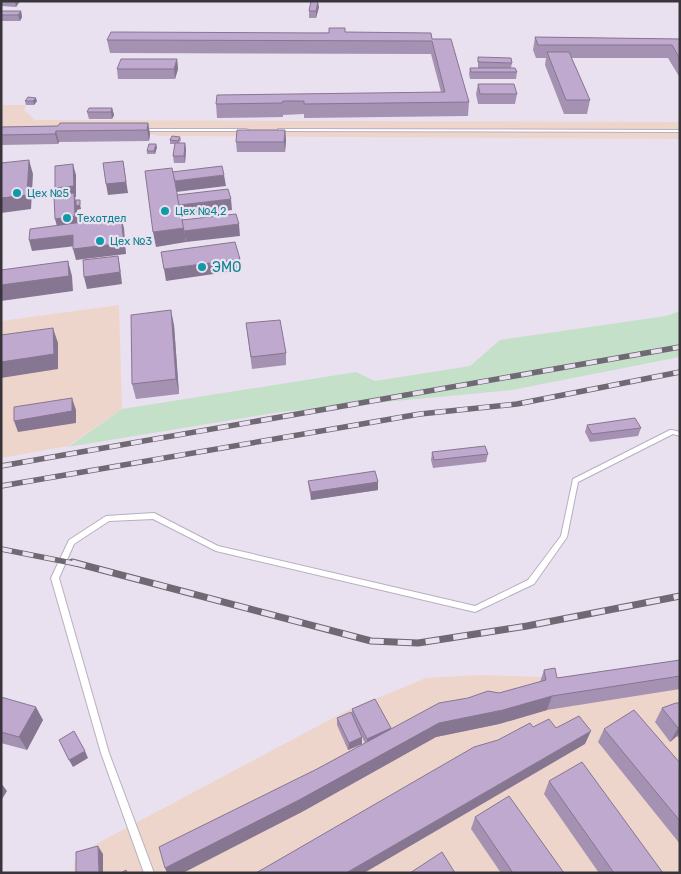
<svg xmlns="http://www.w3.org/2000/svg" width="681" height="874" viewBox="0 0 681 874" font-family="Rubik,sans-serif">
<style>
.industrial{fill:#edd5cb}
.green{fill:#c5e0c9}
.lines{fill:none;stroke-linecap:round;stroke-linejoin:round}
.lane-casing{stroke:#b8afbe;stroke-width:2}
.lane{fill:#fff;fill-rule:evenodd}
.rail-far1-casing{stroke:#6e6972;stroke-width:5.5}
.rail-casing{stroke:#6e6972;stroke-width:7}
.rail-far1{stroke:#eae1f0;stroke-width:4;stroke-dasharray:11;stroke-linecap:butt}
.rail{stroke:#eae1f0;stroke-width:5;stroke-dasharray:14;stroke-linecap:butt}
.wall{fill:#a591b2}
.shaded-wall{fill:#867691}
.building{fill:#c0a9cf;stroke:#867691}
.culture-dot{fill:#0f9aa8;stroke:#eae1f0;stroke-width:2}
.labels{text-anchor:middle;stroke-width:4.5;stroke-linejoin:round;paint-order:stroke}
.far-culture-label{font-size:11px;fill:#0d838f;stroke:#eae1f0;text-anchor:start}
.culture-label{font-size:14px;fill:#0d838f;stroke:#eae1f0;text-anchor:start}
</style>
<rect width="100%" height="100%" fill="#eae1f0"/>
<g class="industrial">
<polygon points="1,105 26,105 24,110 35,120 680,122 680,139 159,136 150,134 1,138"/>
<polygon points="119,305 122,409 68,446 1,458 1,321"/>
<polygon points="680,668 680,873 74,873 74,863 83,851 346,711 426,678 480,675 610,679"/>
</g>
<polygon class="green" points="680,311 680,357 512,390 280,412 68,447 122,409 356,372 375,381 470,366 500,340 666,316"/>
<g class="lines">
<defs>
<g id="lane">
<polygon points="140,129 246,129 248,130 246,131 140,131"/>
<polygon points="278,129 680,130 680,132 279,131 278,131"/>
<polygon points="670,430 672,430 680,432 680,436 673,434 578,482 567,537 534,584 475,612 216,551 153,519 109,521 74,544 59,578 109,753 154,873 144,873 101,753 51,578 69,540 106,516 154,513 218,546 475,606 528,580 561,536 573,479"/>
</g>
</defs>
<use href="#lane" class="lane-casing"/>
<use href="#lane" class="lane"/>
<defs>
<g id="rail-far1">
<polyline points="1,466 680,347"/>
<polyline points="1,486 420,414 517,404 680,372"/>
<polyline points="1,549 77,564"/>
</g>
<polyline id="rail" points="72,562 371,641 418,643 527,626 680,596"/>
</defs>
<use href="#rail-far1" class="rail-far1-casing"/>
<use href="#rail" class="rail-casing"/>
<use href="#rail-far1" class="rail-far1"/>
<use href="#rail" class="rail"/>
</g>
<g class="wall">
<polygon points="1,1 20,1 16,7 1,6"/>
<polygon points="319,7 316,18 309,18 309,11"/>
<polygon points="1,11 21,11 22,17 20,21 1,21"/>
<polygon points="345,32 432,39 469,102 468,116 304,118 304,114 283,115 283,117 217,118 216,104 441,92 431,54 110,53 107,40"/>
<polygon points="535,37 680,39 680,78 668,58 571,58 590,100 587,114 564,114 545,65 546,58 536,58 533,50"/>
<polygon points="478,57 512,63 511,68 517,72 516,79 470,79 469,74 470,68 478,68"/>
<polygon points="177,59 178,69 175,79 118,79 117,69"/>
<polygon points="478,84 517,94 515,104 478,104 476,94"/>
<polygon points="25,101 37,101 34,105 26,105"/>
<polygon points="112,108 114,115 112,119 89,119 87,112"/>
<polygon points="148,123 150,134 149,141 59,142 58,144 1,145 1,127 58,126"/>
<polygon points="285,130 286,140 285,152 237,152 236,142"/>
<polygon points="180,137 181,140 179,143 185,143 186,150 185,163 174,163 173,156 175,144 170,144 170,140"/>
<polygon points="157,147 155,154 147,154 147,151"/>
<polygon points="246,323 286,353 286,365 252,369"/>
<polygon points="174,325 179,394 136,399 132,384"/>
<polygon points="587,425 641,428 638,436 590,442 585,432"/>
<polygon points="432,452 488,454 486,462 433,468 431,460"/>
<polygon points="308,481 378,482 378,490 311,500 309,489"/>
<polygon points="680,660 680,689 547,710 499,724 436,737 300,813 317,769 365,743 358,729 362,744 348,750 337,725 337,718 352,715 352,709 391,729 499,693 540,682 544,670 557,678"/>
<polygon points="1,697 43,720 27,750 1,743"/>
<polygon points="680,703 680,739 677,736 670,742 655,722 662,708"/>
<polygon points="604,729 680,763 680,844 598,742"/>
<polygon points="549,781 663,873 599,873 544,794"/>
<polygon points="475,817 564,873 501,873 471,829"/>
</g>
<g class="shaded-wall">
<polygon points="15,1 20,1 16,7"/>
<polygon points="318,1 319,7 316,18 316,11"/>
<polygon points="21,11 22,17 20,21 18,15"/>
<polygon points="177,59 178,69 175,79 174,69"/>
<polygon points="36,98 37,101 34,105 33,101"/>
<polygon points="112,108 114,115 112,119 111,112"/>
<polygon points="148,123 150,134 149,141 147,130"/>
<polygon points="285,130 286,140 285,152 284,142"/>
<polygon points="56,131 59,142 58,144 55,134"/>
<polygon points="185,143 186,150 185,163 184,156"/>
<polygon points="156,144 157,147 155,154 154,151"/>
<polygon points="29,160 33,174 31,209 1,213 1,198"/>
<polygon points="123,161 128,193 108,195 106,184"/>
<polygon points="73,164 76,175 76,197 75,197 77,206 80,200 80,204 81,209 77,210 78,227 58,230 55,219 58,199 55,188"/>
<polygon points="224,175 226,186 176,192 175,181"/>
<polygon points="231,199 232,210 181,217 179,205"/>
<polygon points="121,217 124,228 126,254 76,260 73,249"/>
<polygon points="239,224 240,236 186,242 184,231"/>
<polygon points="184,228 186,242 156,247 153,232"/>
<polygon points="73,235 76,246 32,251 29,240"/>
<polygon points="118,256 120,267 122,284 87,289 84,277"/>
<polygon points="240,259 241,270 166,281 164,269"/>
<polygon points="68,261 72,276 73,291 1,301 1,285"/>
<polygon points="171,310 174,325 179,394 176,379"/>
<polygon points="53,328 58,343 58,369 1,378 1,362"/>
<polygon points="72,398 76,410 76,423 18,432 14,421"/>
<polygon points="378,482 378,490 311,500 311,492"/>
<polygon points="552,696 547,710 499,724 436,737 300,813 183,873 167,873 165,868 439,723"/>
<polygon points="36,707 43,720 27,750 19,737"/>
<polygon points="680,727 680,732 677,736 670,742 678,728"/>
<polygon points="391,728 367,746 367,739"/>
<polygon points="591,731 585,744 364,873 346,873"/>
<polygon points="362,737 362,744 348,750 349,743"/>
<polygon points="85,751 88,758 73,767 69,760"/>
<polygon points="1,783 7,791 1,801"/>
<polygon points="98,846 103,854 103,873 99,873"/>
</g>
<g class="building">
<polygon points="311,1 318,1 316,11 309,11"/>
<polygon points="1,11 21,11 18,15 1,15"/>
<polygon points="329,28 345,28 345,32 431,33 432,39 451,39 469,102 304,104 304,101 283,101 282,103 216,104 217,95 445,92 432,41 107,40 111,32 329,33"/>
<polygon points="535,37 680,39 680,59 672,45 538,45"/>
<polygon points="547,52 569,52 590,100 566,100"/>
<polygon points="478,57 511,58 512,63 478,62"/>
<polygon points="121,59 177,59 174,69 117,69"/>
<polygon points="470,68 515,68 517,72 471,72"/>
<polygon points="478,84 514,84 517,94 480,94"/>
<polygon points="28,97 36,98 33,101 25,101"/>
<polygon points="89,108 112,108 111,112 87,112"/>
<polygon points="60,123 148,123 147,130 56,131 55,134 1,135 1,127 58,126"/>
<polygon points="237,130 285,130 284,142 236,142"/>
<polygon points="172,136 180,137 178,141 170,140"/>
<polygon points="175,143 185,143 184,156 173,156"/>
<polygon points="149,144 156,144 154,151 147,151"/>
<polygon points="29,160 27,195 1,198 1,163"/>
<polygon points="123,161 126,182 106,184 103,163"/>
<polygon points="73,164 74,186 55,188 55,166"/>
<polygon points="222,166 224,175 175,181 172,172"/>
<polygon points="172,168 184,228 153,232 145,171"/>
<polygon points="228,189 231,199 179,205 177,195"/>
<polygon points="74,193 75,216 55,219 54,196"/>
<polygon points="76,200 80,200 80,205 76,206"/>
<polygon points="236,214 239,224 184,231 182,220"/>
<polygon points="121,217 124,243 73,249 73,235 29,240 30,229"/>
<polygon points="235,242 240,259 164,269 161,252"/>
<polygon points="118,256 120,272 84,277 83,260"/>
<polygon points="68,261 69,276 1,285 1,270"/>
<polygon points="171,310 176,379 132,384 131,315"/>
<polygon points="280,320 286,353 251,357 246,323"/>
<polygon points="53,328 54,354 1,362 1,335"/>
<polygon points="72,398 72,411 14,421 14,407"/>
<polygon points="635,418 641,428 592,434 587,425"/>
<polygon points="485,446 488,454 434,460 432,452"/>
<polygon points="375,471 378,482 311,492 308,481"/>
<polygon points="680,660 680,676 552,696 503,710 439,723 299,800 165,868 159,847 317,769 439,703 468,698 488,691 499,693 546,680 544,670 555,668 557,678"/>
<polygon points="1,697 36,707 19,737 1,732"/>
<polygon points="375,699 391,728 367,739 352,709"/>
<polygon points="676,703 680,703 680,727 678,728 662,708"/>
<polygon points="634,710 680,763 680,821 604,729"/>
<polygon points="351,712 362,737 349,743 337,718"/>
<polygon points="579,716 591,731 346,873 256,873 474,747 498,740 530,723 533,727 549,719 556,728"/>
<polygon points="74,731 85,751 69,760 59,740"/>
<polygon points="582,762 663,873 614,873 549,781"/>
<polygon points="509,796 564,873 513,873 475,817"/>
<polygon points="98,846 99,873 76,873 76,852"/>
<polygon points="442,852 455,873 410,873"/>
<polygon points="126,870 127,873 121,873"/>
</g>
<g class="culture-dot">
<circle cx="17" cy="193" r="5"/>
<circle cx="165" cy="211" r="5"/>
<circle cx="67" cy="218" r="5"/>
<circle cx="100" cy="241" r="5"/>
<circle cx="202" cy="267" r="5"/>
</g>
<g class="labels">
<g class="far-culture-label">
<text x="27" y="197">Цех №5</text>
<text x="175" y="215">Цех №4,2</text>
<text x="77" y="222">Техотдел</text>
<text x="110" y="245">Цех №3</text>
</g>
<g class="culture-label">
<text x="212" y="272">ЭМО</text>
</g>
</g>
<rect width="681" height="874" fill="none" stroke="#37343a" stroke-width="5"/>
</svg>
